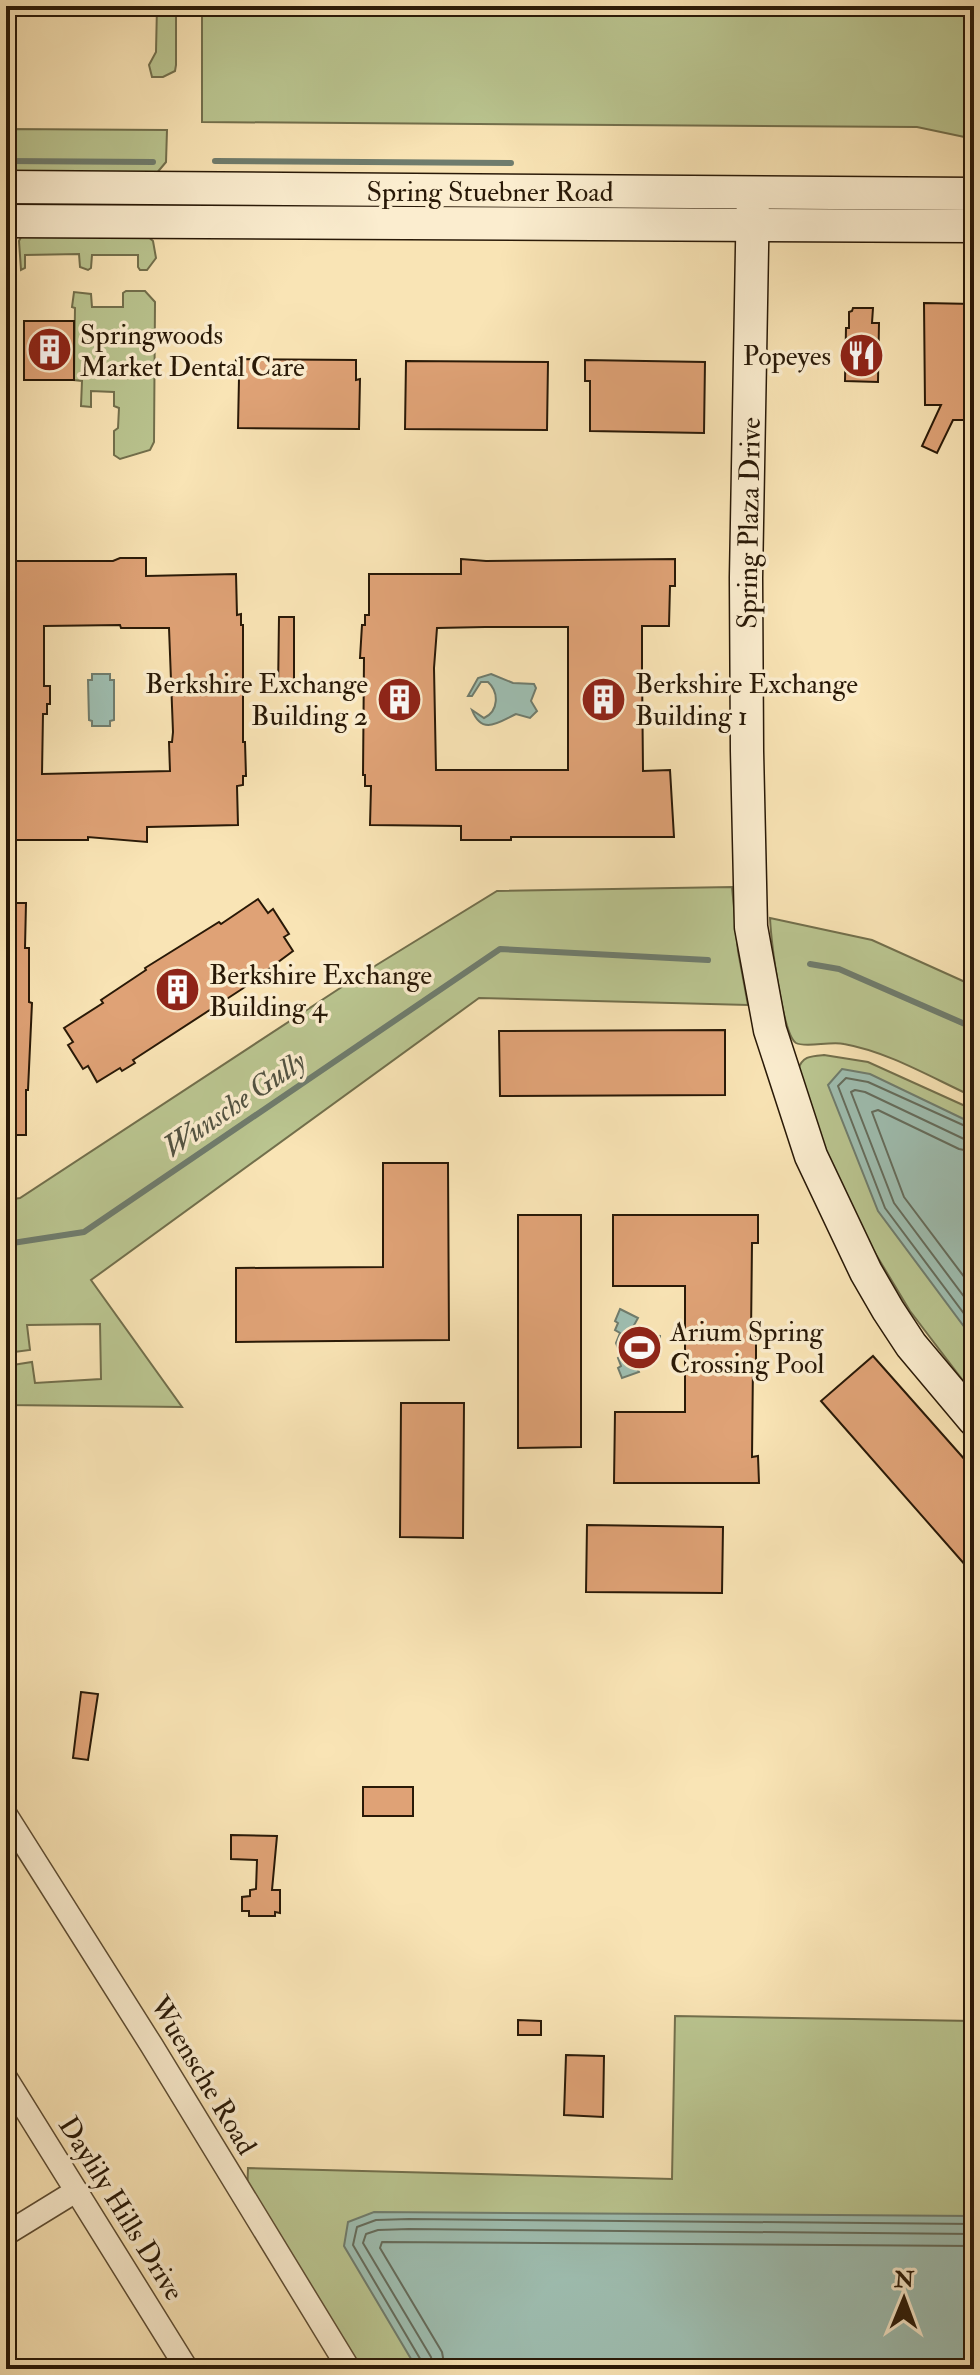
<svg xmlns="http://www.w3.org/2000/svg" width="980" height="2375" viewBox="0 0 980 2375" font-family="'IM FELL Double Pica',serif">
<style>
.green{fill:#bac590;stroke:#726f4c;stroke-width:2}
.water{fill:#9ebeb1;stroke:#6f7c6d;stroke-width:2}
.lines{fill:none;stroke-linecap:round;stroke-linejoin:round}
.shore{stroke:#646c5c;stroke-width:2}
.stream{stroke:#6f7c6d;stroke-width:6}
.building{fill:#dfa276;stroke:#291907;stroke-width:2;fill-rule:evenodd}
.street-casing{stroke:#5d4c32;stroke-width:25}
.secondary-casing{stroke:#291907;stroke-width:35}
.street{stroke:#fbedcf;stroke-width:22}
.secondary{stroke:#fbedcf;stroke-width:32}
.labels{text-anchor:middle;stroke-width:7;stroke-linejoin:round;paint-order:stroke}
.street-label{font-size:28px;fill:#291907;stroke:#fbedcf}
.poi-label{font-size:28px;fill:#291907;stroke:#fbedcf;text-anchor:start}
.water-label{font-size:30px;font-style:italic;fill:#525342;stroke:#fbedcf}
</style>
<rect width="100%" height="100%" fill="#f9e4b5"/>
<filter id="stains"><feTurbulence type="fractalNoise" baseFrequency=".0025" numOctaves="4"/><feColorMatrix values="0 0 0 0 .2 0 0 0 0 .09 0 0 0 0 .02 0 0 0 .5 -.17"/></filter>
<radialGradient id="worn" r=".72"><stop offset=".6" stop-color="#630" stop-opacity="0"/><stop offset="1" stop-color="#630" stop-opacity=".3"/></radialGradient>
<g class="green">
<polygon points="157,6 176,6 176,65 175,71 163,77 152,77 149,65 156,52"/>
<polygon points="202,6 974,6 974,139 917,127 202,122"/>
<polygon points="6,129 167,130 166,162 156,174 6,176"/>
<polygon points="22,235 146,235 153,241 156,258 147,270 140,270 138,267 138,255 92,255 91,268 88,270 80,267 79,254 25,255 25,268 21,270 19,241"/>
<polygon points="126,291 145,291 155,302 154,442 150,450 120,459 114,455 114,431 118,428 119,408 114,406 114,392 91,391 91,407 81,406 82,381 74,380 75,308 72,307 74,292 91,294 92,307 123,307 123,293"/>
<polygon points="732,887 738,951 748,1005 479,998 91,1280 182,1407 6,1405 6,1366 32,1362 35,1383 101,1379 100,1324 27,1325 30,1350 6,1353 6,1200 20,1198 357,977 497,891"/>
<path d="M770 918 872 940 974 986V1097C932 1078 889 1052 844 1044 831 1041 805 1048 796 1043 782 1034 771 938 770 918Z"/>
<path d="M824 1055 868 1062 974 1110V1395L910 1311 866 1238 837 1182 798 1070C802 1056 811 1056 824 1055Z"/>
<polygon points="675,2016 974,2021 974,2369 354,2369 247,2197 248,2168 672,2179"/>
</g>
<g class="water">
<polygon points="92,674 110,674 110,680 114,680 114,720 110,721 110,726 92,726 92,721 89,720 88,680 92,680"/>
<path d="M491 674 513 683 534 684 536 688 531 701 537 711 530 718 516 714C499 722 482 736 472 710L484 718C499 711 499 692 488 682H481L472 696H468L478 678Z"/>
<polygon points="842,1069 870,1074 974,1124 974,1340 878,1211 828,1085"/>
<polygon points="620,1309 638,1318 633,1327 639,1330 636,1335 660,1336 660,1355 654,1351 648,1354 641,1351 636,1353 639,1361 635,1363 639,1372 622,1378 618,1368 621,1366 618,1358 621,1356 616,1343 620,1333 615,1330 618,1323 615,1321"/>
<polygon points="374,2212 974,2216 974,2369 417,2369 344,2246 348,2222"/>
</g>
<g class="lines">
<g class="shore">
<polyline points="974,1130 868,1082 846,1078 838,1086 885,1208 974,1327"/>
<polyline points="974,1140 964,1139 865,1092 855,1090 851,1092 894,1203 974,1310"/>
<polyline points="974,1152 959,1149 878,1110 872,1112 904,1197 974,1290"/>
<polyline points="423,2369 422,2362 353,2245 357,2227 376,2220 409,2219 974,2224"/>
<polyline points="433,2369 431,2357 363,2243 366,2234 378,2230 409,2229 974,2234"/>
<polyline points="445,2369 442,2352 380,2248 382,2242 974,2246"/>
</g>
<g class="stream">
<polyline points="6,161 153,162"/>
<polyline points="215,161 511,163"/>
<polyline points="810,964 839,969 974,1028"/>
<polyline points="6,1244 84,1232 500,949 708,960"/>
</g>
</g>
<g class="building">
<polygon points="924,303 974,304 974,420 953,420 937,453 922,446 941,405 925,405"/>
<polygon points="853,308 873,308 872,323 879,323 878,382 845,381 846,328 849,328 849,312 852,311"/>
<rect x="24" y="321" width="50" height="59"/>
<polygon points="236,359 356,360 356,380 360,379 359,429 238,428 239,378 235,378"/>
<polygon points="585,360 705,362 704,433 590,431 590,381 585,381"/>
<polygon points="406,361 548,362 547,430 405,429"/>
<path d="M120 558H146V576L236 574 237 615 241 614V625H243V742H245L246 776H243V785L237 786 238 825 147 827V842L88 837V840H6V561H113ZM120 625 121 628H169L173 732 172 742H169L170 771 42 774 43 714H47V704H50V686H44V626Z"/>
<path d="M461 559 486 561 675 559V586H670L669 626H642V668L643 771 670 770 674 837H511V840H461V826L370 825 371 786H365V775H363L364 658H360L362 625H365V615H369V574H461ZM485 627H568V770H436L434 668 437 628Z"/>
<polygon points="279,617 294,617 294,693 278,693"/>
<polygon points="258,899 268,913 273,909 289,934 284,937 293,951 242,989 133,1060 135,1063 122,1071 120,1068 97,1082 88,1066 83,1069 68,1045 73,1042 64,1028 103,1003 101,1000 146,970 145,968 219,922 221,924"/>
<polygon points="6,903 26,903 25,948 29,948 29,1002 32,1003 28,1090 26,1090 26,1135 6,1135"/>
<polygon points="725,1030 725,1095 500,1096 499,1031"/>
<polygon points="383,1163 448,1163 449,1340 236,1342 236,1268 383,1267"/>
<polygon points="518,1215 581,1215 581,1447 518,1448"/>
<polygon points="613,1215 758,1215 758,1243 752,1243 751,1335 756,1335 756,1364 753,1364 752,1457 758,1456 759,1483 614,1483 615,1412 685,1412 685,1286 613,1286"/>
<polygon points="873,1356 974,1470 974,1575 821,1401"/>
<polygon points="401,1403 464,1403 463,1538 400,1537"/>
<polygon points="587,1525 723,1527 722,1593 586,1592"/>
<polygon points="81,1692 98,1694 88,1760 73,1758"/>
<rect x="363" y="1787" width="50" height="29"/>
<polygon points="231,1835 277,1836 272,1890 280,1890 280,1913 275,1912 275,1916 249,1916 249,1911 242,1911 242,1897 250,1896 250,1890 256,1889 257,1860 231,1859"/>
<polygon points="518,2020 541,2021 541,2035 518,2035"/>
<polygon points="566,2055 604,2056 603,2117 564,2115"/>
</g>
<g class="lines">
<defs>
<g id="street">
<polyline points="6,1815 152,2046 349,2369"/>
<polyline points="6,2078 187,2369"/>
<polyline points="6,2234 76,2191"/>
</g>
<g id="secondary">
<polyline points="6,187 974,194"/>
<polyline points="753,193 746,578 747,751 751,927 770,1030 811,1156 866,1272 888,1310 911,1345 974,1420"/>
<polyline points="6,221 974,226"/>
</g>
</defs>
<use href="#street" class="street-casing"/>
<use href="#secondary" class="secondary-casing"/>
<use href="#street" class="street"/>
<use href="#secondary" class="secondary"/>
</g>
<defs>
<symbol id="building-disc" viewBox="-11 -11 22 22"><circle r="9.5" fill="#8f2418" stroke="#fbedcf"/><path d="M-4-6H4V6H1V3H-1V6H-4ZM-2.5-4.3h1.7v1.8h-1.7ZM.8-4.3h1.7v1.8H.8ZM-2.5-1h1.7V.8h-1.7ZM.8-1h1.7V.8H.8Z" fill="#fff"/></symbol>
<symbol id="restaurant-disc" viewBox="-11 -11 22 22"><circle r="9.5" fill="#8f2418" stroke="#fbedcf"/><path d="M-5-6h1v4h1v-4h1v4h1v-4h1v5L-1.5 .5V6h-2V.5L-5-1ZM5-6V6H3V1.5H1.5Q1.5-4 5-6Z" fill="#fff"/></symbol>
<symbol id="stadium-disc" viewBox="-11 -11 22 22"><circle r="9.5" fill="#8f2418" stroke="#fbedcf"/><path d="M0-5a6.5 5 0 1 0 0 10a6.5 5 0 1 0 0-10ZM-3.5-1.8h7v3.6h-7Z" fill="#fff"/></symbol>
</defs>
<g fill-rule="evenodd">
<use href="#building-disc" x="24" y="324" width="51" height="51"/>
<use href="#restaurant-disc" x="836" y="330" width="51" height="51"/>
<use href="#building-disc" x="374" y="674" width="51" height="51"/>
<use href="#building-disc" x="578" y="674" width="51" height="51"/>
<use href="#building-disc" x="152" y="964" width="51" height="51"/>
<use href="#stadium-disc" x="614" y="1322" width="51" height="51"/>
</g>
<g class="labels">
<g class="street-label">
<text x="490" y="201">Spring Stuebner Road</text>
<text transform="translate(748 523) rotate(-89)" y="10">Spring Plaza Drive</text>
<text transform="translate(204 2075) rotate(59)" y="10">Wuensche Road</text>
<text transform="translate(122 2208) rotate(58)" y="10">Daylily Hills Drive</text>
</g>
<g class="poi-label">
<text x="80" y="344">Springwoods<tspan x="80" dy="32">Market Dental Care</tspan></text>
<text x="831" y="365" text-anchor="end">Popeyes</text>
<text x="368" y="693" text-anchor="end">Berkshire Exchange<tspan x="368" dy="32">Building 2</tspan></text>
<text x="635" y="693">Berkshire Exchange<tspan x="635" dy="32">Building 1</tspan></text>
<text x="209" y="984">Berkshire Exchange<tspan x="209" dy="32">Building 4</tspan></text>
<text x="670" y="1341">Arium Spring<tspan x="670" dy="32">Crossing Pool</tspan></text>
</g>
<g class="water-label">
<text transform="translate(234 1104) rotate(-34)" y="10">Wunsche Gully</text>
</g>
</g>
<rect width="980" height="2375" fill="none" stroke="#f9e4b5" stroke-width="32"/>
<rect x="8" y="8" width="964" height="2359" fill="none" stroke="#291907" stroke-width="4"/>
<rect x="16" y="16" width="948" height="2343" fill="none" stroke="#291907" stroke-width="2"/>
<g transform="translate(904 2299) rotate(1)" stroke="#fbedcf" stroke-width="6" paint-order="stroke">
<path d="M0-6L14 30L0 20L-14 30Z" fill="#291907"/>
<text y="-12" font-size="22" font-weight="bold" text-anchor="middle" fill="#291907">N</text>
</g>
<rect width="100%" height="100%" filter="url(#stains)"/>
<rect width="100%" height="100%" fill="url(#worn)"/>
</svg>
